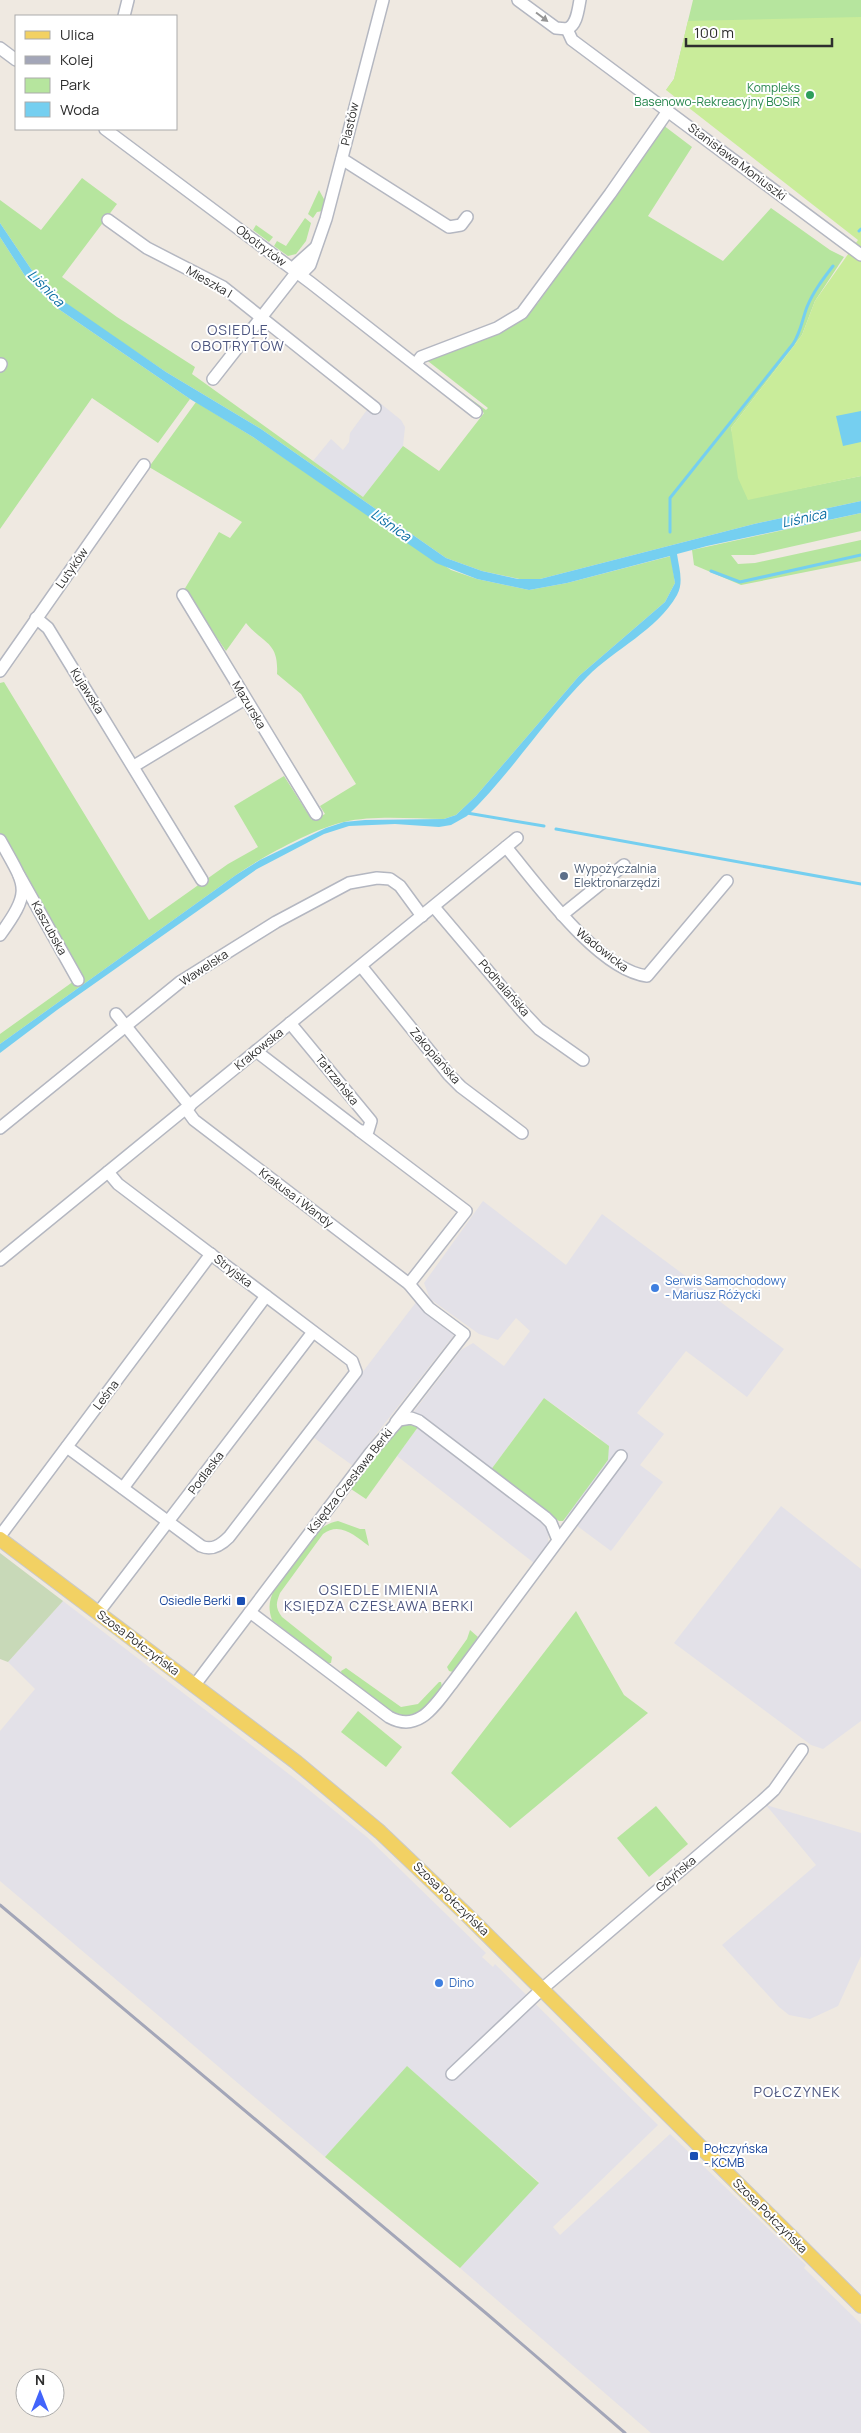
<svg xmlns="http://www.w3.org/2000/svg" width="861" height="2433" viewBox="0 0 861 2433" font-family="Manrope,sans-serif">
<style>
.industrial{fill:#e3e1e8}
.green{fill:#b6e59e}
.cemetery{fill:#c8d9b8}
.pitch{fill:#c9ec9a}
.water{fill:#75cff0}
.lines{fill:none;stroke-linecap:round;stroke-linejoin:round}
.stream{stroke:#75cff0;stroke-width:3}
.minor-casing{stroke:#b4b7c1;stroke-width:14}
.major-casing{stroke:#c9c9c9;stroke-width:16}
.minor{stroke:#fff;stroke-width:11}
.major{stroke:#f2d163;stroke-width:14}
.rail{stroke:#a3a6b8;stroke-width:3}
.oneway{fill:#969696}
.leisure-dot{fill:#2e9e5b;stroke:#fff;stroke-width:2}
.service-dot{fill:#5c6f8a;stroke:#fff;stroke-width:2}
.shop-dot{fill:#3f7fe0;stroke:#fff;stroke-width:2}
.transit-dot{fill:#1a4fb4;stroke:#fff;stroke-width:2}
.labels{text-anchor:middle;stroke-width:4;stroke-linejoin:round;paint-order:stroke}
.leisure-label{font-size:12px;fill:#27864d;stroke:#fff;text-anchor:end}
.street-label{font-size:12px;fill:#2e2e2e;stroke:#fff}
.service-label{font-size:12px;fill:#4e5e75;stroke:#fff;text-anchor:start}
.shop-label{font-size:12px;fill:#366cbe;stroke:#fff;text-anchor:start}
.transit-label{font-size:12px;fill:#164399;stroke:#fff;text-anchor:end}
.water-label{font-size:14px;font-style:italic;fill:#0d6fa3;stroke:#fff}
.neighbourhood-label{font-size:14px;letter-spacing:1px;fill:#4d5680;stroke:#fff}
</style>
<rect width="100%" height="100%" fill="#efe9e1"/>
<g class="industrial">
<polygon points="375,399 401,420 405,427 403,446 363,497 313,461 331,439 343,450 349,442 350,433"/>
<polygon points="483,1201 566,1265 602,1214 784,1349 747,1397 686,1351 637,1413 664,1434 640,1465 663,1482 611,1551 565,1517 608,1460 599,1437 544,1398 490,1471 412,1414 461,1350 473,1343 504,1366 530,1331 516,1318 498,1340 479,1334 430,1299 424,1283"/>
<polygon points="417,1301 423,1310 454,1335 352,1465 313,1437"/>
<polygon points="418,1427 549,1527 548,1544 534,1563 397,1456"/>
<polygon points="781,1506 861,1569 861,1721 823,1749 811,1745 674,1643"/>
<polygon points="63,1601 298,1781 368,1838 486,1953 482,1957 493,1967 495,1964 658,2125 553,2227 560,2235 670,2134 806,2265 804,2268 861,2324 861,2433 651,2433 460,2268 539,2182 407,2067 325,2157 0,1881 0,1731 35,1689 8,1662"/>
<polygon points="766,1805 861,1833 861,1956 838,2006 810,2019 789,2015 779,2007 722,1945 816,1865"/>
</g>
<g class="green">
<polygon points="693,0 861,0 861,46 666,90 674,79"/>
<path d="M663 125 692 147 648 216 723 261 771 208 830 250 844 257 815 301 802 335 731 428 748 499 861 476V501L754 524 540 579 524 580 482 571 446 558 261 429 166 372 80 314 58 298 31 269 0 223V200L41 230 82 178 117 204 62 277 117 317 195 367 192 374 363 497 403 446 439 471 484 413 444 383 442 378 486 410 488 408 424 358C465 345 508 336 538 303Z"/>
<polygon points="319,190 325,201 323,211 317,212 313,218 308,214"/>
<polygon points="305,218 311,223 306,241 296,254 288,256 274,246 277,241 286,246"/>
<polygon points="256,225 273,237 269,242 253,230"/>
<polygon points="0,237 27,279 57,308 190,399 158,443 92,398 0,529"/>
<path d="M196 402 253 437 451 570 477 579 529 590 567 583 671 556 675 583 665 602 579 676 476 796 456 815 444 819C412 819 375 815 344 822 315 828 260 858 236 875L0 1044V1034L74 981 19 864 0 833V683L4 682 149 920 228 864 258 847 234 806 284 776 312 820 325 814 320 806 356 784 301 694 277 674C279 641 263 644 246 623L226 651 184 590 219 532 230 538 242 522 149 467Z"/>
<polygon points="861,513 861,531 754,555 731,555 738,564 755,563 861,540 861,561 741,585 694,565 692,550"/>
<polygon points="544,1398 609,1446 608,1460 563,1521 559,1521 490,1471"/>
<polygon points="407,1424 418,1427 366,1499 351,1489 399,1426"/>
<path d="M338 1521 360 1529H365L369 1546C355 1536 340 1521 323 1534L280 1593C276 1603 275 1608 282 1617L332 1657 331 1663H327L272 1620C268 1608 269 1601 274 1590 289 1569 311 1525 338 1521Z"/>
<polygon points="576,1611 624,1695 648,1713 510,1828 451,1773"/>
<polygon points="470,1630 478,1637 453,1672 449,1671 447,1667 467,1639"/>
<path d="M346 1668 401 1707 418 1704 439 1682H441L442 1687C434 1697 427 1710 415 1715 395 1723 358 1687 342 1675L341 1671Z"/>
<polygon points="358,1711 402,1747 386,1767 341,1732"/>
<polygon points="656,1806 688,1844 649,1877 617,1838"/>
<polygon points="407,2066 539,2183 460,2268 325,2157"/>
</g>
<polygon class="cemetery" points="0,1553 63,1601 8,1662 0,1659"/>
<polygon class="pitch" points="861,17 861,476 748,500 738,478 731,428 802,335 815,301 858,240 666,90 674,79 688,21"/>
<g class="water">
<path d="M0 223 31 269 59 298 166 372 261 429 446 558 482 571 518 579H540L754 524 861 501V513L707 546 677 554C679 568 684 582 677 595 657 630 615 649 587 677 544 720 511 774 467 816L451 825 439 827 395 824 349 826 324 834 257 869 57 1010 0 1053V1044L236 875 260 860 326 828 344 822 365 820 444 819 456 815 476 796 579 676 665 602 675 583 670 556 567 583 529 590 477 579 436 563 253 437 190 399 57 308 27 279 0 237Z"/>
<polygon points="861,411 861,442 843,446 836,416"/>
</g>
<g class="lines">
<g class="stream">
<polyline points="859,231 861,229"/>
<path d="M670 532V498L793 344C801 332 802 320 807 307 813 292 823 279 833 266"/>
<polyline points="711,571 740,582 861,555"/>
<polyline points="467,813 544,826"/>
<polyline points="556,829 861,884"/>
</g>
<defs>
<g id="minor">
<polyline points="518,0 556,28 567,29"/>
<polyline points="124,16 128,0"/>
<polyline points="567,29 572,40 861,255"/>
<path d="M567 29C577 25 578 10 580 0"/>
<polyline points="0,48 16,60"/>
<polyline points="105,129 311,283 476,412"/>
<polyline points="342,159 449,227 461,225 467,217"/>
<polyline points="108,220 147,248 223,287 375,408"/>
<polyline points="296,273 304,271 310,265 326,219 383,0"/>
<polyline points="296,273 296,265 315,248"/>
<polyline points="416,364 421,357 497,328 522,313 610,194 668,111"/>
<polyline points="0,366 1,364"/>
<polyline points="213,379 296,273"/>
<polyline points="183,595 316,814"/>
<polyline points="36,618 48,628 202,880"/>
<polyline points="0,671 144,465"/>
<polyline points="134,766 245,699"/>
<path d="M0 840C26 887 33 889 0 935"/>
<path d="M506 847C537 884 598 970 647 976L727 881"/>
<polyline points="19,875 78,980"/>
<polyline points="434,907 522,1011 539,1029 583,1060"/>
<polyline points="562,915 624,865"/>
<polyline points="361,966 449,1075 461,1087 522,1133"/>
<polyline points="116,1014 190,1106"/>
<polyline points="256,1051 360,1131 368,1131 371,1121 290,1023"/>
<polyline points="186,1109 194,1120 409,1284 429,1308 464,1334 396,1422"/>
<polyline points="0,1128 180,982 276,922 349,883 377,878 390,879 400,886 422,916"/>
<polyline points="360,1131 466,1211 409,1284"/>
<polyline points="0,1260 517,838"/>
<path d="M67 1447 201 1546C212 1551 221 1545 229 1537L356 1372 352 1361 118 1184 108 1172"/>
<polyline points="123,1488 266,1296"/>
<polyline points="0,1536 211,1254"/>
<path d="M250 1612 389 1717C420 1734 436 1703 453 1682L621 1456"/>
<polyline points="98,1613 313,1332"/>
<polyline points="194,1686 371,1452 399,1420 411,1418 419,1421 545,1517 551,1523 558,1540"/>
<polyline points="452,2074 542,1989 762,1801 774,1790 802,1750"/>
</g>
<polyline id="major" points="0,1539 296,1762 380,1832 467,1915 861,2306"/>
</defs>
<use href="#minor" class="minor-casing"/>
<use href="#major" class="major-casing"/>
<use href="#minor" class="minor"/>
<use href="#major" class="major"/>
<polyline class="rail" points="0,1905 487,2314 625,2433"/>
</g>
<defs><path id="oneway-solid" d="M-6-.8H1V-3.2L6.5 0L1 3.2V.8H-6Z" transform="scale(1.25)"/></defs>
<use class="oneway" href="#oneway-solid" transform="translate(542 17) rotate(37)"/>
<circle class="leisure-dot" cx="810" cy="95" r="5"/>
<circle class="service-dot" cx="564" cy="876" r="5"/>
<g class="shop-dot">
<circle cx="655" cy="1288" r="5"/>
<circle cx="439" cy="1983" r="5"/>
</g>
<g class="transit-dot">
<rect x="236" y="1596" width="10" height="10" rx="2.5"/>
<rect x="689" y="2151" width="10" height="10" rx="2.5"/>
</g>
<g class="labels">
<g class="leisure-label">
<text x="800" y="92">Kompleks<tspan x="800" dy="14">Basenowo-Rekreacyjny BOSiR</tspan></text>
</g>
<g class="street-label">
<text transform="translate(350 124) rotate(-77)" y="4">Piastów</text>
<text transform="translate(737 162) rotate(37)" y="4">Stanisława Moniuszki</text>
<text transform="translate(261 246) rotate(37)" y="4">Obotrytów</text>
<text transform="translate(209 282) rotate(30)" y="4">Mieszka I</text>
<text transform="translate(72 568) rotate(-55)" y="4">Lutyków</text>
<text transform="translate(87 691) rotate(58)" y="4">Kujawska</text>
<text transform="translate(249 705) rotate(59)" y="4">Mazurska</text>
<text transform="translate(49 928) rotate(61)" y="4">Kaszubska</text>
<text transform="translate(602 950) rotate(38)" y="4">Wadowicka</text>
<text transform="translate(204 968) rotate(-33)" y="4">Wawelska</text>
<text transform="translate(504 988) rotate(49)" y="4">Podhalańska</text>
<text transform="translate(259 1049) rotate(-39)" y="4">Krakowska</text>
<text transform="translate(435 1056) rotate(49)" y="4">Zakopiańska</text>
<text transform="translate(337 1080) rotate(51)" y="4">Tatrzańska</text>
<text transform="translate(296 1198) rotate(37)" y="4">Krakusa i Wandy</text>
<text transform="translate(233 1271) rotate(38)" y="4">Stryjska</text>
<text transform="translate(106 1395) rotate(-53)" y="4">Leśna</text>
<text transform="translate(206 1473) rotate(-53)" y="4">Podlaska</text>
<text transform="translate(350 1481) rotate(-52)" y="4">Księdza Czesława Berki</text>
<text transform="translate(138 1643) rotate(37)" y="4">Szosa Połczyńska</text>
<text transform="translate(676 1874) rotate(-40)" y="4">Gdyńska</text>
<text transform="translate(451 1899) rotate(44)" y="4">Szosa Połczyńska</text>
<text transform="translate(770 2216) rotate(45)" y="4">Szosa Połczyńska</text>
</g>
<g class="service-label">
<text x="574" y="873">Wypożyczalnia<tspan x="574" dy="14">Elektronarzędzi</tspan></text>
</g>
<g class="shop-label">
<text x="665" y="1285">Serwis Samochodowy<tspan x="665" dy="14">- Mariusz Różycki</tspan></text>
<text x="449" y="1987">Dino</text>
</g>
<g class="transit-label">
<text x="231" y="1605">Osiedle Berki</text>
<text x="704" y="2153" text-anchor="start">Połczyńska<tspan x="704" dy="14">- KCMB</tspan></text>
</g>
<g class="water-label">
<text transform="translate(46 288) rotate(45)" y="5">Liśnica</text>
<text transform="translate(804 518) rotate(-12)" y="5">Liśnica</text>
<text transform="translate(391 525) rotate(35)" y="5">Liśnica</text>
</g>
<g class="neighbourhood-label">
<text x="238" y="335">OSIEDLE<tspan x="238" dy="16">OBOTRYTÓW</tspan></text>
<text x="379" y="1595">OSIEDLE IMIENIA<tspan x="379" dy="16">KSIĘDZA CZESŁAWA BERKI</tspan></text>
<text x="797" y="2097">POŁCZYNEK</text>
</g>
</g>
<rect x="15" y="15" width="162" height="115" fill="#ffffff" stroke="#ababab"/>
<rect x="25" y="31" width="25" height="8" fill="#f2d163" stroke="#ababab"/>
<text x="60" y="40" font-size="15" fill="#2e2e2e">Ulica</text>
<rect x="25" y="56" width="25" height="8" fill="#a3a6b8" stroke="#ababab"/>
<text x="60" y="65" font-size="15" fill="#2e2e2e">Kolej</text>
<rect x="25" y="78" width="25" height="15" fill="#b6e59e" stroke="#ababab"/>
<text x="60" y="90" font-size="15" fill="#2e2e2e">Park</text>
<rect x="25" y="102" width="25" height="15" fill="#75cff0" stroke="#ababab"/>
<text x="60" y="115" font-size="15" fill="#2e2e2e">Woda</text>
<g transform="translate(40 2393)"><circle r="24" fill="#ffffff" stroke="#ababab"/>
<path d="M0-4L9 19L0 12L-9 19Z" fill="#4264fb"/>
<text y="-8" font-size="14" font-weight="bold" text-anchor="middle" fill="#2e2e2e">N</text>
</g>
<path d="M686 38v8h146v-8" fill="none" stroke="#2e2e2e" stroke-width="2.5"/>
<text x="694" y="38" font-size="15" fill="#2e2e2e" stroke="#ffffff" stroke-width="4" paint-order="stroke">100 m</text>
</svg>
